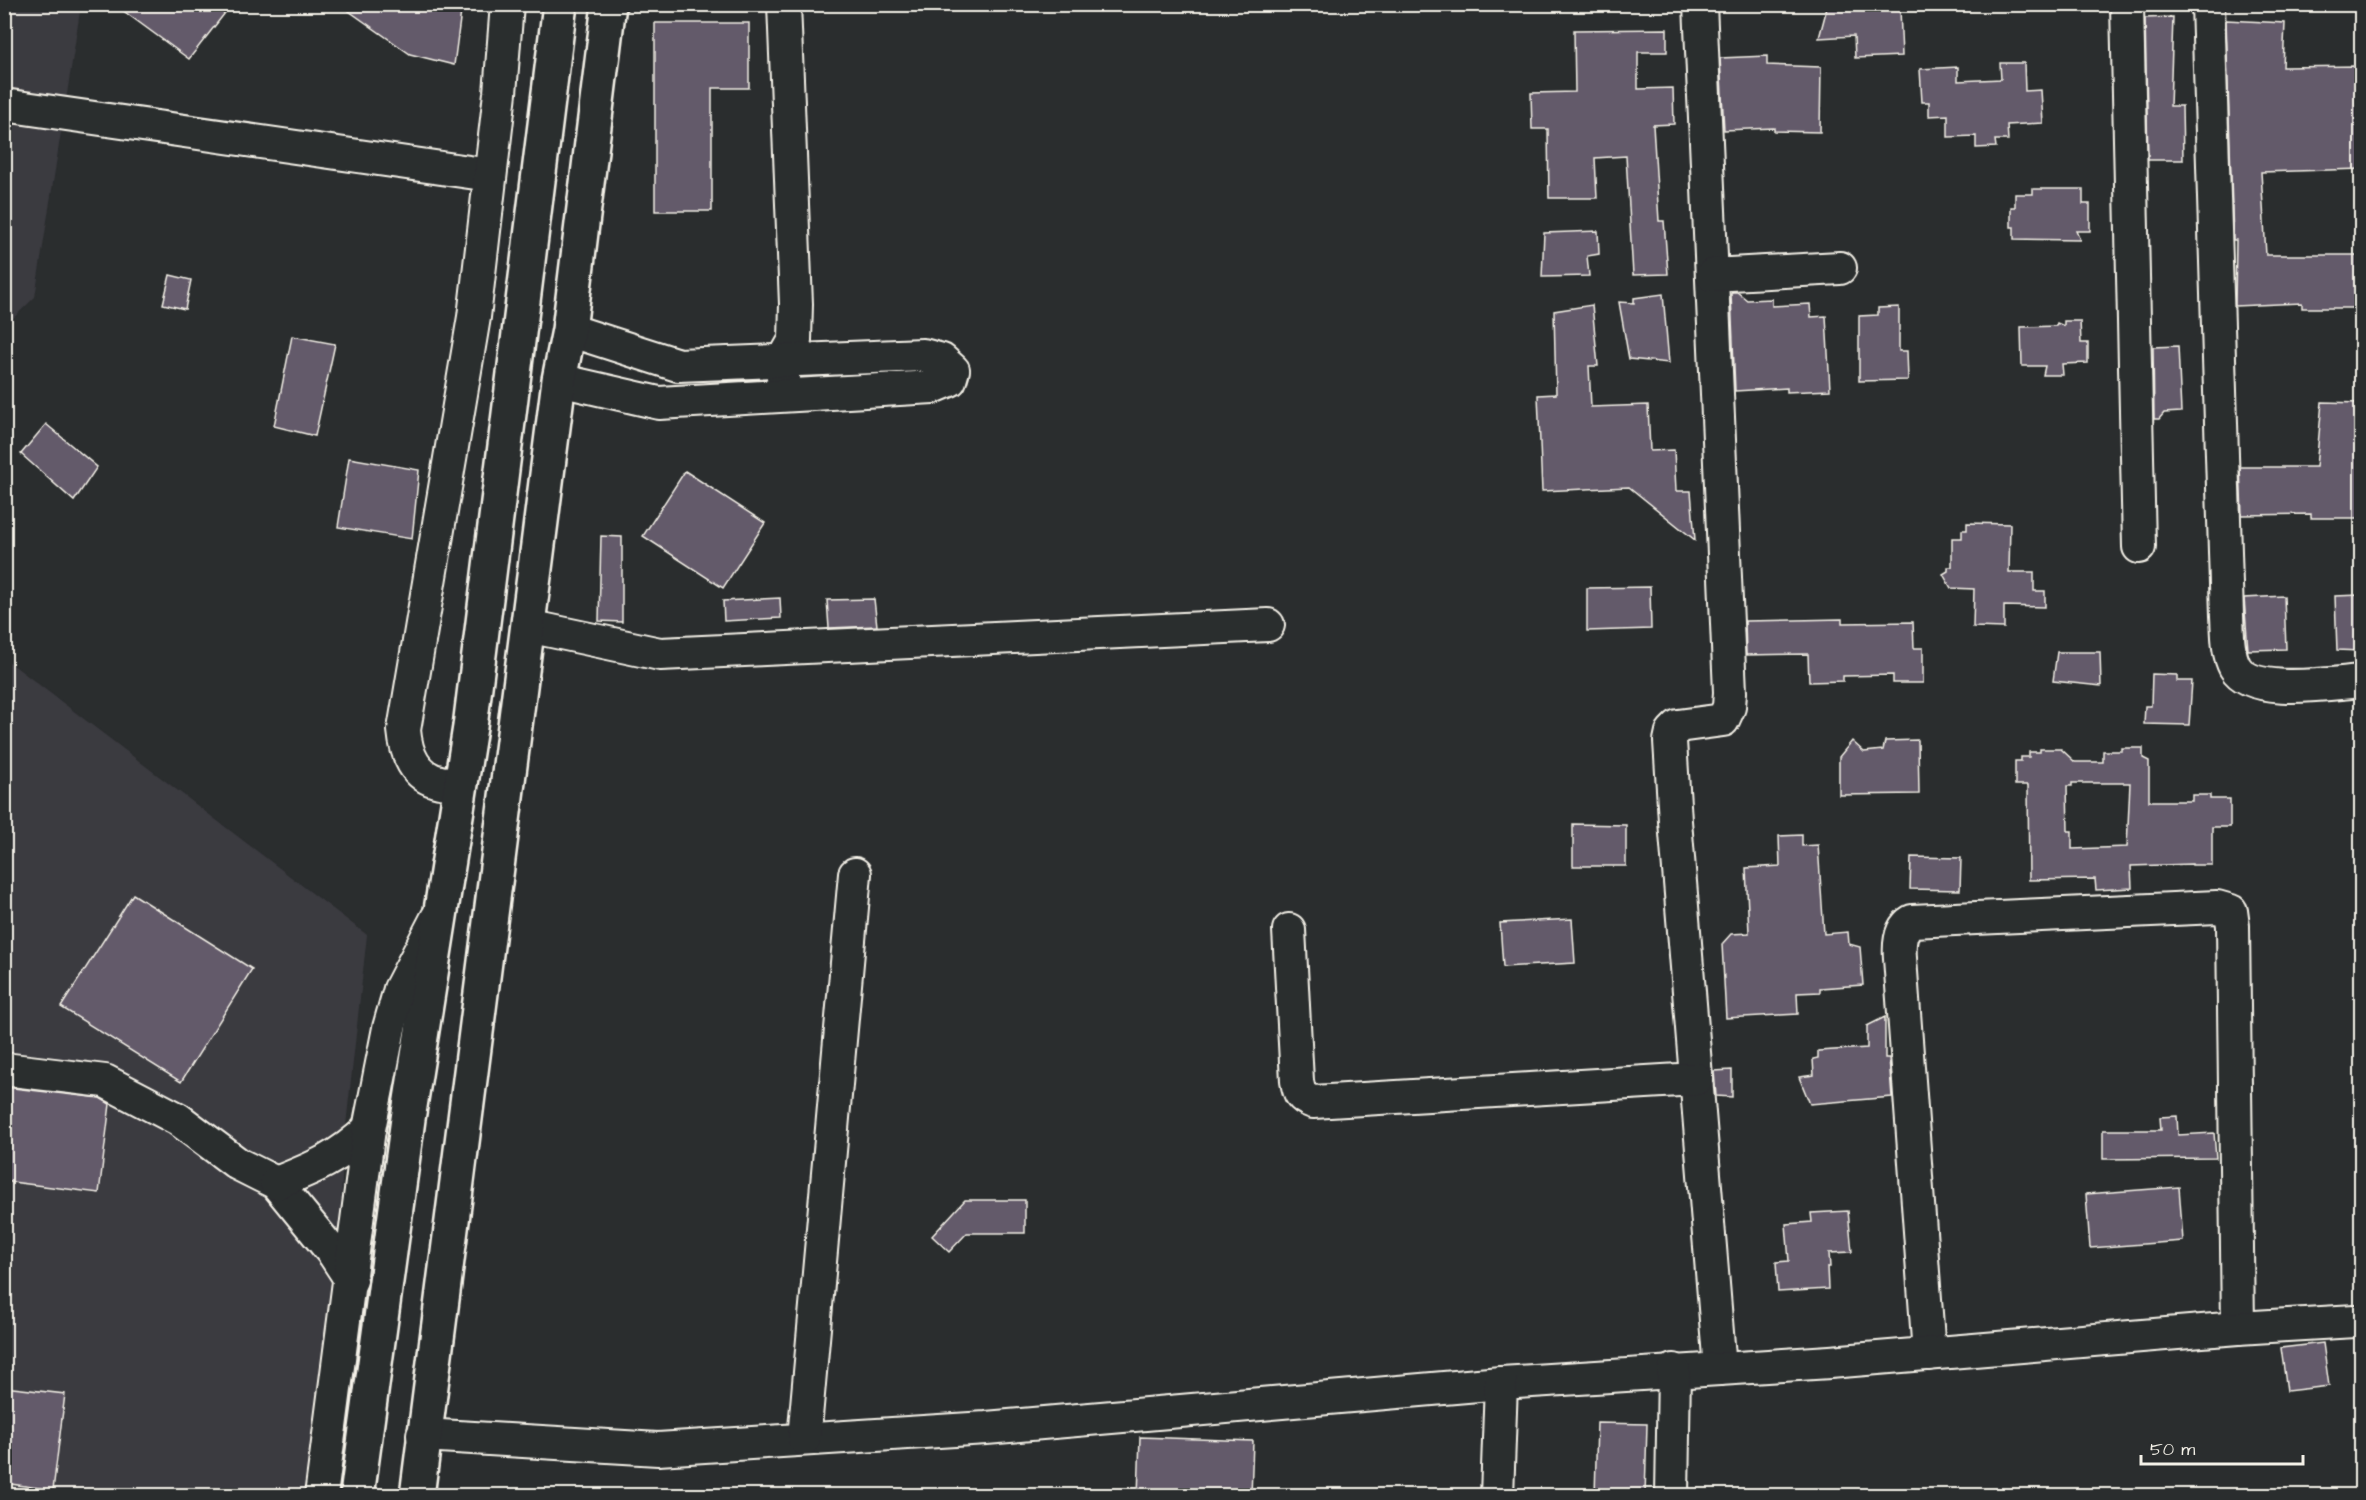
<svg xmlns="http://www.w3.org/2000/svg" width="2366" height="1500" viewBox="0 0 2366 1500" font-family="'Architects Daughter',sans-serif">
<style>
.built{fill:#3b3a40}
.building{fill:#645a6a;stroke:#f4f1e8;stroke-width:1.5;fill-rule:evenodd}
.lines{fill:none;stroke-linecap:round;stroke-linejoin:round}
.minor-casing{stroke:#f4f1e8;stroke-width:36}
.highway-casing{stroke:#f4f1e8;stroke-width:38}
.minor{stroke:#2a2d2e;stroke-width:32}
.highway{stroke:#2a2d2e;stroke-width:33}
</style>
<rect width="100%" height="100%" fill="#2a2d2e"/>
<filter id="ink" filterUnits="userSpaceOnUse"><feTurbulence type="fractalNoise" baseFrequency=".0167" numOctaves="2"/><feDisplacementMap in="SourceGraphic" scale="12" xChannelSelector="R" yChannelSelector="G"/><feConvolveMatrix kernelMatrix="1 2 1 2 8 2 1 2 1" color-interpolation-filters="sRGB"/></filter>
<g filter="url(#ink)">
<g class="built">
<polygon points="5,5 81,5 35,297 5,326"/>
<polygon points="4,658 367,935 343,1152 339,1262 312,1495 5,1495"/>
</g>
<g class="building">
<polygon points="114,4 232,4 189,59"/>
<polygon points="339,4 462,4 454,65 410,54"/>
<polygon points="1828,4 1871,4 1871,11 1900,9 1902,56 1855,58 1854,36 1819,38"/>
<polygon points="2173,17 2170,106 2182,106 2183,160 2148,160 2145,18"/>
<polygon points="2226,20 2285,23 2283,67 2361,66 2361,169 2261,172 2266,255 2361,255 2361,308 2302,308 2302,303 2235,306 2236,240 2233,240"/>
<polygon points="655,23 749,23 749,88 712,88 712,211 655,211"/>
<polygon points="1667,29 1667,52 1638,52 1638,89 1673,88 1674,124 1653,125 1659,221 1664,221 1668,274 1633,275 1626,156 1595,158 1597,198 1549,198 1548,129 1532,129 1531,93 1575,92 1574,30"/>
<polygon points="1767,56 1767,65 1821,67 1820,132 1774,131 1774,128 1724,130 1720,58"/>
<polygon points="2000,63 2024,63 2025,91 2041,90 2043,123 2007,125 2008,140 1995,140 1996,147 1976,148 1976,136 1948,137 1948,115 1929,116 1929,102 1922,102 1920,69 1958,67 1958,81 2001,79"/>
<polygon points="2033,189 2083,189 2083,204 2090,204 2090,231 2076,231 2080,240 2014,239 2014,227 2011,227 2011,207 2015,207 2015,194 2033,194"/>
<polygon points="1598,231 1599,254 1587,256 1589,276 1542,277 1544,233"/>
<polygon points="170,275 191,280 185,309 163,304"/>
<polygon points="1732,292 1737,292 1747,300 1772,299 1772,306 1810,304 1811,317 1826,316 1830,390 1787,392 1787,388 1735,391 1731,294"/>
<polygon points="1663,294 1669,363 1629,359 1619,302 1634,303 1634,298"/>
<polygon points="1592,305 1598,366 1589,366 1591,407 1648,405 1650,451 1674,450 1676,491 1691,491 1695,540 1629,487 1542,491 1538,395 1556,394 1554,311"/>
<polygon points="1899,307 1899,351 1907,351 1908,380 1859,381 1859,316 1878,315 1878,308"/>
<polygon points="2064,321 2080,321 2081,343 2088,343 2088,363 2062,364 2063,375 2043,375 2045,366 2022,366 2021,327 2056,326 2057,323 2064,326"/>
<polygon points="292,336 335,344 315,436 274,426"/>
<polygon points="2178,346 2181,412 2164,413 2159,419 2154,419 2153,347"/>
<polygon points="2322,402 2361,403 2361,518 2311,518 2311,514 2242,515 2240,467 2316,467"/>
<polygon points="46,424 97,467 74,501 21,454"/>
<polygon points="349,458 419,470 412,539 338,527"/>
<polygon points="685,471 765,523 723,588 643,536"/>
<polygon points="1967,523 2010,524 2009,572 2034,572 2034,591 2045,591 2045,607 2004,606 2004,628 1973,627 1974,589 1951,588 1943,574 1948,571 1948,567 1952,567 1952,538 1962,538 1962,530 1967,530"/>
<polygon points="601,536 622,537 622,622 599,621"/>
<polygon points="1650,587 1651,629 1587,631 1587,588"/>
<polygon points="2361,595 2361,651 2337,650 2335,596"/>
<polygon points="2284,596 2286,649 2248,650 2244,598"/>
<polygon points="780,598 781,618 724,621 723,601"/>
<polygon points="874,599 877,626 829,628 827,600"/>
<polygon points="1842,619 1842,623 1913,622 1914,648 1923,648 1923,683 1893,683 1893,675 1843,676 1843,681 1809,682 1808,654 1746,655 1745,621"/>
<polygon points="2057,652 2100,652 2101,686 2053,681"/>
<polygon points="2152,674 2177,675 2177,681 2192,681 2189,725 2144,724 2145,706 2151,706"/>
<polygon points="1918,740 1919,794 1839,795 1839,757 1852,741 1864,752 1883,750 1885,741"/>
<path d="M2122 748H2143V758L2149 761V801H2192V795H2210V799H2230V827H2212V865H2192V864L2131 866 2132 888 2096 890 2095 879 2029 880 2028 785H2015V761H2021V757H2029V752H2040V749H2061L2075 762H2103V751H2122ZM2072 783H2130L2127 847 2072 849V831H2068L2067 786H2072Z"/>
<polygon points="1573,824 1626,825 1626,866 1573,866"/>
<polygon points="1802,835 1802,846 1818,845 1824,934 1848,932 1849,944 1860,947 1863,985 1820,988 1820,992 1797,993 1798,1014 1726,1018 1722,944 1731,934 1749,933 1746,868 1780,866 1779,836"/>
<polygon points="1911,857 1961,858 1960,890 1910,889"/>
<polygon points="133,894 252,969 181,1082 61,1007"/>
<polygon points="1572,919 1575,963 1503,967 1500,923"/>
<polygon points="1885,1017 1885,1058 1889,1058 1892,1097 1810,1104 1799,1077 1814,1075 1813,1059 1818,1058 1818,1051 1867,1048 1867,1026"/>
<polygon points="1732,1070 1732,1097 1716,1096 1714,1071"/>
<polygon points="4,1087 100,1098 110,1104 99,1193 4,1181"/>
<polygon points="2177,1116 2178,1135 2214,1133 2216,1158 2103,1159 2103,1130 2161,1130 2160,1117"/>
<polygon points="2179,1187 2183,1241 2090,1248 2086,1194"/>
<polygon points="965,1200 1025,1200 1025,1233 967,1233 949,1252 932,1236"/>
<polygon points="1848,1211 1852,1252 1829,1253 1830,1267 1827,1267 1828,1289 1778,1292 1776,1262 1789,1261 1786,1224 1812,1222 1811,1213"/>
<polygon points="2323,1343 2329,1386 2287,1391 2281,1348"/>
<polygon points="4,1387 65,1394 53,1490 4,1483"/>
<polygon points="1597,1423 1647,1424 1645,1496 1595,1496"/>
<polygon points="1140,1437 1253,1441 1251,1496 1138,1496"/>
</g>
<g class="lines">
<defs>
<g id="minor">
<polyline points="1700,4 1730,692 1729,707 1723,720 1678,726 1672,732 1670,741 1675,821 1720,1369"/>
<polyline points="2127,4 2139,547"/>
<path d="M2208 4 2227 616C2228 632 2227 652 2235 667 2252 697 2332 683 2362 681"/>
<polyline points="4,105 490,175"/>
<polyline points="1712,275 1840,268"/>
<polyline points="783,378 783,361 795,340 796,304 784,4"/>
<polyline points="559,380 659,403 933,387 950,380 953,370 942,360 923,355 678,365 569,330"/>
<polyline points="528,626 660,654 1268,625"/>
<path d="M460 781C454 781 446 784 440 782 414 777 406 753 404 730L474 317 500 93 507 4"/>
<path d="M1289 930 1297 1081C1299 1093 1301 1098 1313 1102L1696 1079"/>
<polyline points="4,1069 105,1081 178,1119 238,1164 276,1183 334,1254 351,1280"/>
<path d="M276 1183C314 1168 339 1158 369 1129"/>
<path d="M1929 1354 1900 958C1899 945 1900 928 1912 921L2217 907 2231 911 2233 926 2238 1328"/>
<polyline points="423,1435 658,1449 986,1428 1501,1383 1830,1362 2238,1328 2355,1321"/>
<polyline points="804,1439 855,874"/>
<polyline points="321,1496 369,1129 389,1028 400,989 437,918"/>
<polyline points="1497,1496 1501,1383"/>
<polyline points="1672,1496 1674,1370"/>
</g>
<g id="highway">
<polyline points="357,1496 408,1119 470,727 560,4"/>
<polyline points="417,1496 559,380 569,330 609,4"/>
</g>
</defs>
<use href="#minor" class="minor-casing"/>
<use href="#highway" class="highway-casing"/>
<use href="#minor" class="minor"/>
<use href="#highway" class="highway"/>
</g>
</g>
<rect width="2366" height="1500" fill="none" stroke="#2a2d2e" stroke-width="24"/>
<rect x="12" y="12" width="2342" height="1476" fill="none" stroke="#f4f1e8" stroke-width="2" filter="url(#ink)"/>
<path d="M2141 1455v9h162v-9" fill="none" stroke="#f4f1e8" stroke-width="3"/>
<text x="2150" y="1455" font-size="18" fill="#f4f1e8" stroke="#2a2d2e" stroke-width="4.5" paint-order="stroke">50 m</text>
</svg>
